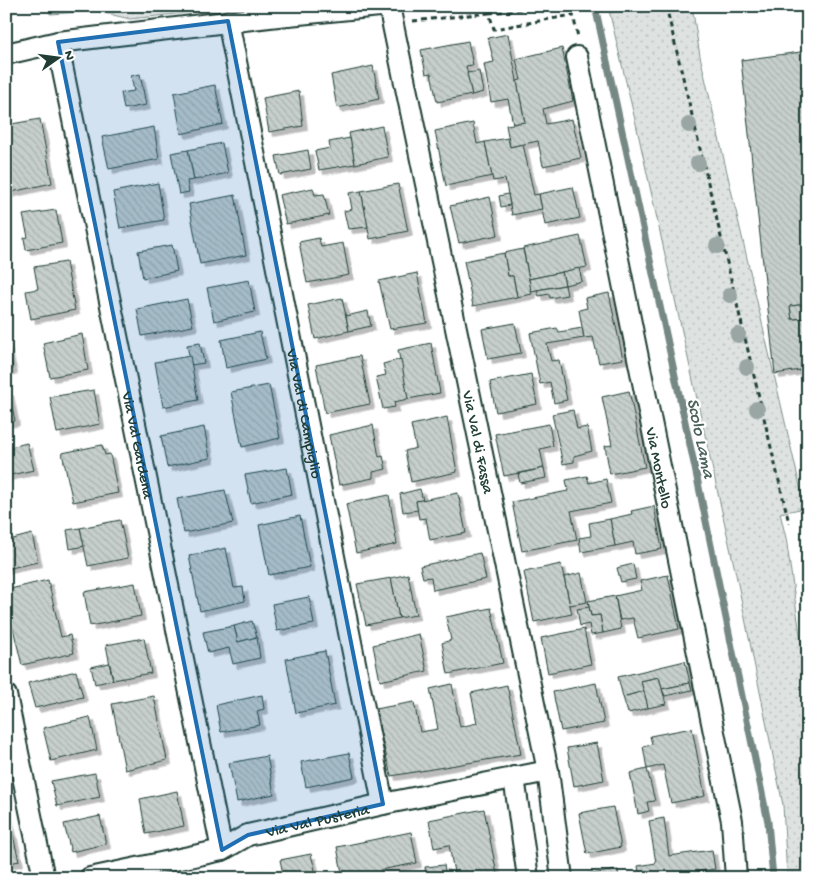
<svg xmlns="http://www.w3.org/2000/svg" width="814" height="884" viewBox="0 0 814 884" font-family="'Gochi Hand',sans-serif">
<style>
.grass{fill:url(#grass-dots);stroke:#7e908b}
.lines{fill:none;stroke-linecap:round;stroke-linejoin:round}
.stream{stroke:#758883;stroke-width:7}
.building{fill:url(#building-back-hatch);stroke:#1f3d34;filter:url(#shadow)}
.street-casing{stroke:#1f3d34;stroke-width:24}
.path{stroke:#1f3d34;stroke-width:3;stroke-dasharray:5 4;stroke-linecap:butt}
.street{stroke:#fff;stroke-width:20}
.tree{fill:#99a6a3}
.marked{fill:#1f6fb2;fill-opacity:0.2;stroke:#1f6fb2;stroke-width:4;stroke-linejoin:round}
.labels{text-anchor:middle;stroke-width:4.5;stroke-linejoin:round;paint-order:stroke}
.street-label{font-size:16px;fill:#1f3d34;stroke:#fff}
.water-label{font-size:18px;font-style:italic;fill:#4a625b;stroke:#fff}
</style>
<defs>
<pattern id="grass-dots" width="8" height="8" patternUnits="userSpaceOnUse" patternTransform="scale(1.25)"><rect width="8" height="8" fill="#dee3e2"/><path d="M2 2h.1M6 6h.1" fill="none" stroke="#bec4c2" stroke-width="1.8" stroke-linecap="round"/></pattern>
<pattern id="building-back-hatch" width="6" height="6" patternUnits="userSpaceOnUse" patternTransform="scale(1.25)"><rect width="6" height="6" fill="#c7cfcc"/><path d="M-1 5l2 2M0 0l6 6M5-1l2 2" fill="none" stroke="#aab3b0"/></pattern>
<filter id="shadow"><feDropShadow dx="4.5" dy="4.5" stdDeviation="0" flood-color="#0004"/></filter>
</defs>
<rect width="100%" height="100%" fill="#fff"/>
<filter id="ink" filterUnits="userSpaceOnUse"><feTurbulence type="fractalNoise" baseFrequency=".02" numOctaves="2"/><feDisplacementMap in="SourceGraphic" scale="10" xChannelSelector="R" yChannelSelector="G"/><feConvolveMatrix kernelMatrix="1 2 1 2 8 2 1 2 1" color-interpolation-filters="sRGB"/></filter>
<g filter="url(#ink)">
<g class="grass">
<polygon points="49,6 249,6 130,19 96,11 50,14"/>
<polygon points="608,6 692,6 700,56 805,508 780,513 786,538 808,689 808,818 801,820 807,878 787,878 783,805 737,579 636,124"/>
</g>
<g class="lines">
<polyline class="stream" points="595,6 695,468 768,822 773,878"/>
</g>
<g class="building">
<polygon points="508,34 525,122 513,124 508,99 491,102 484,64 494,62 488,38"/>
<polygon points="468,41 473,65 466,66 472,95 437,102 431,73 426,74 421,50"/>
<polygon points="562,48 573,101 543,109 546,124 572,119 581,158 543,166 538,141 510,147 506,125 525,122 517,81 521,80 516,59"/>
<polygon points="808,51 808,304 790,306 792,319 808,318 808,434 800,370 775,374 741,60"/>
<polygon points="373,66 379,99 337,108 331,75"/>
<polygon points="479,71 483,92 472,95 467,73"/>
<polygon points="140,74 146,105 124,109 121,93 134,91 131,76"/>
<polygon points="215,85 223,124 181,134 174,93"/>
<polygon points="299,91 303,126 269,132 263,98"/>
<polygon points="40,119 52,183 7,193 6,187 6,125"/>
<polygon points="473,123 477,144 485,142 492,176 446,186 435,131"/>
<polygon points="382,126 388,157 355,164 349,133"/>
<polygon points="154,127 159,159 109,169 102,137"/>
<polygon points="350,138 355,164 319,170 315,151 330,148 329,142"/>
<polygon points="508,138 510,147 523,144 534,195 539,194 542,209 512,215 505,179 493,181 485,142"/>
<polygon points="222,143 228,173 194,180 188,150"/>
<polygon points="188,150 194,180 187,181 189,192 179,194 171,153"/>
<polygon points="308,150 311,169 280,175 276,156"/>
<polygon points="158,183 164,220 120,228 113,192"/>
<polygon points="398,184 408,231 370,239 361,191"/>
<polygon points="573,187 580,218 545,225 539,194"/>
<polygon points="313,188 315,195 324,194 329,215 286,224 279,195"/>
<polygon points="361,191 368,227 348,229 344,211 352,209 349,193"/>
<polygon points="508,194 510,205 501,207 499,196"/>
<polygon points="235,195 246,255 200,264 189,204"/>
<polygon points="490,197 498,235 459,243 450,206"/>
<polygon points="56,210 62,243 26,250 24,238 28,237 23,215"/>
<polygon points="580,236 587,267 529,279 523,248"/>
<polygon points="319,238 321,247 343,243 349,275 307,283 299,242"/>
<polygon points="172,245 177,271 143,278 138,251"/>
<polygon points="523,249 532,294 517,297 513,276 508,276 504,253"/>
<polygon points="504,253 508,276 513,276 517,297 473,306 464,261"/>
<polygon points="66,262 75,310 31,319 26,291 38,289 34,267"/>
<polygon points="579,268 582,281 565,285 562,272"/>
<polygon points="562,272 565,285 531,291 529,279"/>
<polygon points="417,273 427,323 390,329 379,281"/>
<polygon points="249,280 255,312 214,321 207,288"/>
<polygon points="565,285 567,295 550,298 549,294 539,296 537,290"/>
<polygon points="609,293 623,359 599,363 593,337 584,338 579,310 587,308 585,298"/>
<polygon points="342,298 349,331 315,339 308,305"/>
<polygon points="187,299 193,326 142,336 137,309"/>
<polygon points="808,304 808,318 792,319 790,306"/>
<polygon points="368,311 371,326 349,331 346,316"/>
<polygon points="515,323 521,353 488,359 482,329"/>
<polygon points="557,328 559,332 582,328 584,338 547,344 551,361 559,360 567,400 554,403 550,382 540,384 530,333"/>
<polygon points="260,332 266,359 226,368 221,340"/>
<polygon points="82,334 88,370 50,377 43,343"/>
<polygon points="6,339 13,369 6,371"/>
<polygon points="200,343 204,363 191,365 187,345"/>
<polygon points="431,343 440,393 408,399 398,350"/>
<polygon points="190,356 198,400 163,407 155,362"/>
<polygon points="360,356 370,404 325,413 316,365"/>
<polygon points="401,359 408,399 394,402 395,407 383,409 376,377 386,375 383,364"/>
<polygon points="531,374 537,404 496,412 490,382"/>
<polygon points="269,385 280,438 242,447 231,392"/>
<polygon points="94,390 100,424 57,433 50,397"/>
<polygon points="9,391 15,421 6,423 6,392"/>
<polygon points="629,391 645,467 610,474 605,446 612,445 602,397"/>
<polygon points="573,410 577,429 587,427 592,451 574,456 574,462 563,464 552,414"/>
<polygon points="447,417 457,472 411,482 405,451 416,448 411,425"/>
<polygon points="549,424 553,446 540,449 544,468 504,476 495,434"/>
<polygon points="373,425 379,457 383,456 386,469 373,472 373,478 339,485 329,435"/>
<polygon points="204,427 210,458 167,467 161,436"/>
<polygon points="27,443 34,470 6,476 6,448"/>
<polygon points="102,445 105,455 110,454 118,493 73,502 62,453"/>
<polygon points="287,468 292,494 251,503 245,475"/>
<polygon points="544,468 546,478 520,483 518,474"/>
<polygon points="587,476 589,483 606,479 611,503 571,511 577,540 522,551 512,502 568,491 566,480"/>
<polygon points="420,489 423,500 416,501 418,510 403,512 400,494"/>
<polygon points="225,490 233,523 184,533 177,499"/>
<polygon points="458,493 466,533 430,540 426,518 419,519 416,501"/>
<polygon points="389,495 397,544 356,553 346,504"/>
<polygon points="654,506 662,549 635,554 633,542 615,546 610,519 632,514 631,511"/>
<polygon points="300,516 310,567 269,575 259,525"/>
<polygon points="610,519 615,546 581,552 579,538 591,536 589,523"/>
<polygon points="120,520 128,558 88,566 80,528"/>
<polygon points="80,528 84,546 70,549 67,530"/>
<polygon points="32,534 38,562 6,569 6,544 10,543 9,540"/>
<polygon points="226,548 234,588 243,587 245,601 200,611 189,556"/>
<polygon points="480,553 486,579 433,590 431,577 423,578 420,566"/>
<polygon points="561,564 572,614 534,622 524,572"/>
<polygon points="633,564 636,579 621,582 617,568"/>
<polygon points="581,573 587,602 570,605 564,577"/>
<polygon points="408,574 416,615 399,618 391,578"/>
<polygon points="668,575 679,629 638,638 633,618 620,620 615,596 642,590 640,581"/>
<polygon points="391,578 399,618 366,625 357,584"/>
<polygon points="48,580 61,637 70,635 74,653 22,665 6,600 6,590"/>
<polygon points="135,583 141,616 90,626 84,592"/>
<polygon points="615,596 621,629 603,633 600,615 591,616 588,601"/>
<polygon points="309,597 314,624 277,631 272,604"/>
<polygon points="589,607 591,616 600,615 603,633 591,635 589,624 580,626 577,609"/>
<polygon points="491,608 503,663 448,674 442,643 451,640 446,617"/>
<polygon points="252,621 257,637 238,642 234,626"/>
<polygon points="234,626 238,642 257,637 260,658 233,664 229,648 208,653 203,632"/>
<polygon points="584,629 591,664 548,673 541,638"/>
<polygon points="419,634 427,671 380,681 373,645"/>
<polygon points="144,638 151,673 113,680 106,645"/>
<polygon points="325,651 335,705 296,713 286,659"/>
<polygon points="685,661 690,683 662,689 659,677 641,681 644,691 623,697 618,677"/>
<polygon points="109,663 113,680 95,684 91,667"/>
<polygon points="76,671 83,697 35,708 28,683"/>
<polygon points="659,677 666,704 648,708 641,681"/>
<polygon points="596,683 604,723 561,731 553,692"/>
<polygon points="690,683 692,690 665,696 662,689"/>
<polygon points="452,684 460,727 477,723 471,693 507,685 521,754 391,776 375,709 414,702 420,732 438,729 430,689"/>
<polygon points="644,691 648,708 628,713 623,697"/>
<polygon points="262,695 264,709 257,711 260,725 221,732 216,705"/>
<polygon points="154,696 167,760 125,770 112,704"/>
<polygon points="90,717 97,750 51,761 43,728"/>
<polygon points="692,728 705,796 671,803 663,765 647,769 643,746 652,744 650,736"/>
<polygon points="597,743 604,780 574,786 567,748"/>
<polygon points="349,753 354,777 306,787 301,762"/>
<polygon points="267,756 274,794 237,802 229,763"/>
<polygon points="647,769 655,801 647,802 649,811 638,814 630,773"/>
<polygon points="95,773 100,797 57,806 51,781"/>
<polygon points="177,791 184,826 146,834 140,799"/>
<polygon points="6,806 19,861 6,864"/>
<polygon points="613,807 621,847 587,854 579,813"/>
<polygon points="484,809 497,874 481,878 455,878 449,845 434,848 429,820"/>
<polygon points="100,816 106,844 71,852 64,824"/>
<polygon points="664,818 669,856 712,850 715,869 659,878 640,878 638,866 656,863 649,821"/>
<polygon points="411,832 417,863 380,870 382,878 343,878 337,847"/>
<polygon points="311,854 317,878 284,878 280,860"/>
<polygon points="444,865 446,878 426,878 425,867"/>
<polygon points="618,870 619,878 583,878 583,875"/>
<polygon points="261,871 262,878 228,878"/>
</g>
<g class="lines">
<defs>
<g id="street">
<path id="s1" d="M389 6 548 771 562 878"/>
<path id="s2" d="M228 21 383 804"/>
<path id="s3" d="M58 42 62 66 222 850"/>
<polyline points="6,54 58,42 278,16 380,6"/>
<path id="s4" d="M577 57 732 821 736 878"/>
<polyline points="6,695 44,878"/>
<polyline points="514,777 528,878"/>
<path id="s5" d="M90 878 222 850 248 835 383 804 548 771"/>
</g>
</defs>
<use href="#street" class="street-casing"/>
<g class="path">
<polyline points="666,6 789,523"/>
<polyline points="489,13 553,6"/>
<polyline points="413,21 489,13 494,29 573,15 578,37"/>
</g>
<use href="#street" class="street"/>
</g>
<g class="tree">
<circle cx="689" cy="125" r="8"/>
<circle cx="698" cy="163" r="8"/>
<circle cx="717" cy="246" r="8"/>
<circle cx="730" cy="295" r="8"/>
<circle cx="738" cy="335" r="8"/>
<circle cx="747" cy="367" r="8"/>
<circle cx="757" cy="409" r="8"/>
</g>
</g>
<path class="marked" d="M228 21 383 804 248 835 222 850 58 42Z"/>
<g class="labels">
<g class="street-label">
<text dy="6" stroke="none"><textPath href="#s2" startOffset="400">Via Val di Campiglio</textPath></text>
<text dy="6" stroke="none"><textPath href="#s1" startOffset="445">Via Val di Fassa</textPath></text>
<text dy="6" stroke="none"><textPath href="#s3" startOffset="411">Via Val Gardena</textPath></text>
<text dy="6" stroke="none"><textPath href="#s4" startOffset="419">Via Montello</textPath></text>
<text dy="6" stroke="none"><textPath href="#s5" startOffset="236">Via Val Pusteria</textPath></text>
</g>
<g class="water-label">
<text transform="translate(702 438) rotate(78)" y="6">Scolo Lama</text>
</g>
</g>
<rect width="814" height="884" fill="none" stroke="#fff" stroke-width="25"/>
<rect x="12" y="12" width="789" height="859" fill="none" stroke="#1f3d34" stroke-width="2" filter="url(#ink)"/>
<g transform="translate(58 58) rotate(76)" stroke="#ffffff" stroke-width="4" paint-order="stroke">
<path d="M0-4L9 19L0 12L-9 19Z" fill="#1f3d34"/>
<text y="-8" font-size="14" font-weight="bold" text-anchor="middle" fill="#1f3d34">N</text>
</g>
</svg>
